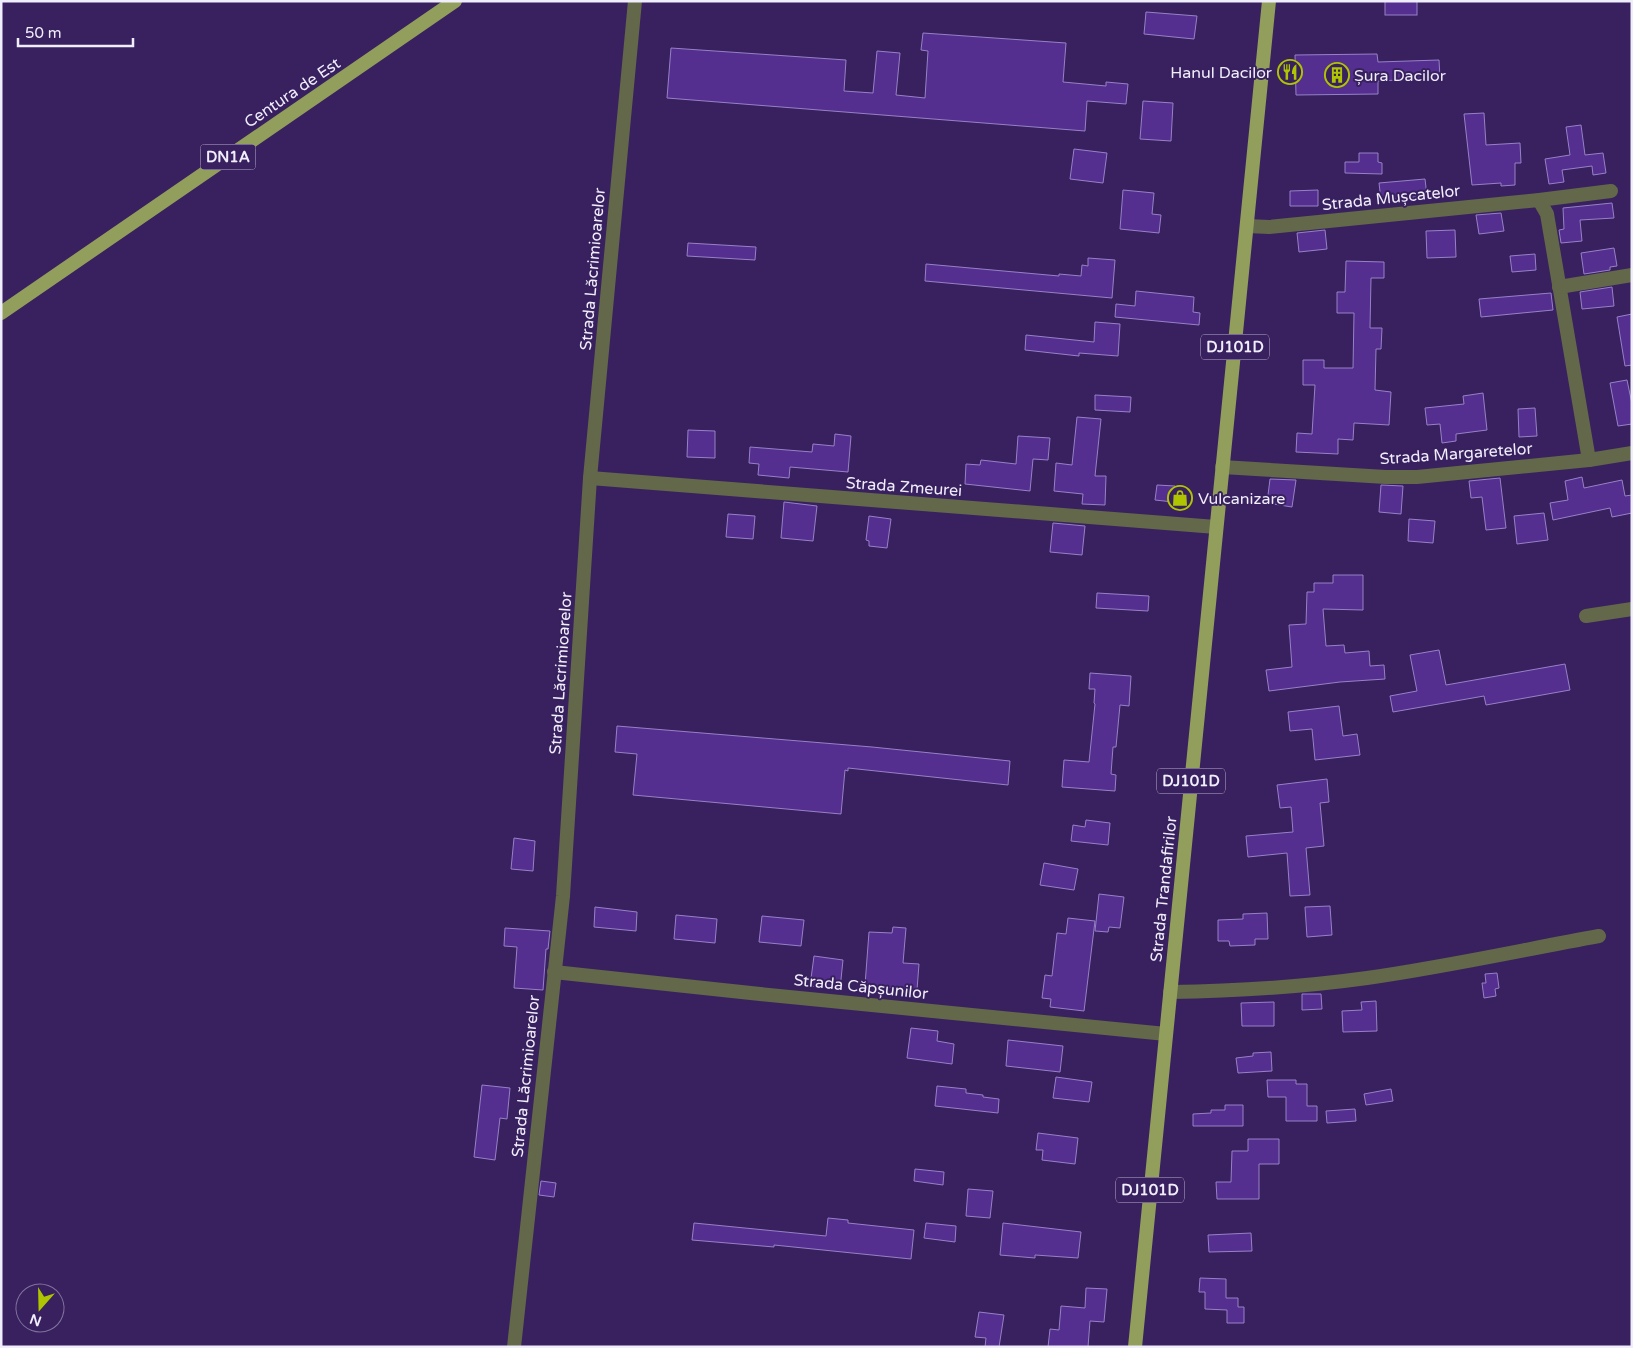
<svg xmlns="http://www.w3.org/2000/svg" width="1633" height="1348" viewBox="0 0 1633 1348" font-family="'Varela Round',sans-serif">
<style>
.building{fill:#552f90;stroke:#9681c7}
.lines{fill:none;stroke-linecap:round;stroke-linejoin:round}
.minor{stroke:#626849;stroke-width:14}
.primary{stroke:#929e5c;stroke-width:14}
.labels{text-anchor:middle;stroke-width:4;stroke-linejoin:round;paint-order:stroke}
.shield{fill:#38215e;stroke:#b9b0cd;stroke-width:1}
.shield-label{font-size:15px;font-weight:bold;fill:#f0edfc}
.poi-label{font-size:16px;fill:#f0edfc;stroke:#38215e;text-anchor:start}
.street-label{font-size:16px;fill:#f0edfc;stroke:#38215e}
</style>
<rect width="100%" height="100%" fill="#38215e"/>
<g class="building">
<rect x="1385" y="1" width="32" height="14"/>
<polygon points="1146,12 1197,16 1194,39 1144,34"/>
<polygon points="923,33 1066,43 1063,82 1106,86 1106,82 1128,84 1126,104 1087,101 1085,131 667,98 671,48 846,60 844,91 873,93 877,51 900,53 896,95 925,98 928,51 921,50"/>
<polygon points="1377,54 1378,62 1439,60 1440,78 1378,81 1378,94 1296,95 1295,55"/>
<polygon points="1143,101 1173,103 1171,141 1140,139"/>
<polygon points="1484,113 1486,145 1520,143 1521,163 1515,163 1515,185 1501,186 1501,183 1472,185 1464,114"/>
<polygon points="1581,125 1585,155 1603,153 1606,173 1593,175 1592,166 1562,170 1564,182 1549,184 1545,159 1570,155 1566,127"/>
<polygon points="1074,149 1107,153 1103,183 1070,179"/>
<polygon points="1359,153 1378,153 1378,162 1382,163 1382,174 1345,173 1345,162 1359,162"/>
<polygon points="1425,179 1427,196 1381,200 1379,183"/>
<polygon points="1123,190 1154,193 1152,214 1161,215 1159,233 1120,229"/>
<polygon points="1318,190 1318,206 1290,206 1290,191"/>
<polygon points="1612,203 1614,218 1580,220 1582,241 1561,243 1559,230 1564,229 1563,208"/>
<polygon points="1501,213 1504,231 1479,234 1476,215"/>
<polygon points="1325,230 1327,249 1299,252 1297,233"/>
<polygon points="1455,230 1456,257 1427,258 1426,231"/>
<polygon points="688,243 756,247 755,260 687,256"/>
<polygon points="1614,248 1617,266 1610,267 1610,270 1584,274 1581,253"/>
<polygon points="1535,254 1536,270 1512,272 1510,256"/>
<polygon points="1088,258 1115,260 1112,298 925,281 926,264 1059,276 1059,274 1081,276 1082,265 1088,266"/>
<polygon points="1346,261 1384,262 1384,278 1371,278 1370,328 1382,328 1381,349 1376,349 1375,390 1391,392 1389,425 1354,423 1353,440 1338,439 1338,454 1296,452 1297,433 1312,434 1315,385 1303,385 1303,360 1324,360 1324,368 1353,368 1354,313 1337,313 1337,292 1345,292"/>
<polygon points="1612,287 1614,306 1582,309 1580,292"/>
<polygon points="1136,291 1194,297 1193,312 1200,313 1199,325 1115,317 1116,304 1135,306"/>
<polygon points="1551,293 1553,310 1481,317 1479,299"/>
<polygon points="1632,314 1632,365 1625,366 1617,317"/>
<polygon points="1095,322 1120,324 1118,356 1079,353 1079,356 1025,350 1026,335 1094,342"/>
<polygon points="1627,380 1632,404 1632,424 1618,426 1610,383"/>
<polygon points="1483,393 1487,430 1456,434 1456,441 1442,443 1440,424 1427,425 1425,408 1464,404 1463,396"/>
<polygon points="1095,395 1131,397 1130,412 1095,410"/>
<polygon points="1535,408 1537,436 1519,437 1518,409"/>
<polygon points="1077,417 1101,419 1095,476 1106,476 1105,505 1082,504 1083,494 1054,491 1056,463 1072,465"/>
<polygon points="688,430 715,431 715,458 687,457"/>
<polygon points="835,434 851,436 848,472 790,467 789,478 758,475 759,464 749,463 750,447 812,452 813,444 834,446"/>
<polygon points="1018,436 1050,438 1048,460 1033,459 1030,491 965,484 966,464 980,465 981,460 1016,464"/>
<polygon points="1582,477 1584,488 1622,480 1625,496 1632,495 1632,513 1612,517 1610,508 1553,520 1550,503 1568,500 1565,481"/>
<polygon points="1500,478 1506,528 1486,530 1482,497 1471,498 1469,481"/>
<polygon points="1270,479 1296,480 1292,507 1267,503"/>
<polygon points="1157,485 1175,486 1173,502 1155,500"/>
<polygon points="1381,485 1403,486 1401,514 1379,512"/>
<polygon points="784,502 817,506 813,541 781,538"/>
<polygon points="1544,513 1548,540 1517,544 1514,516"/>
<polygon points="728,514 755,516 753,539 726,537"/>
<polygon points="869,516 891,519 887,548 869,546 869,541 866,540"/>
<polygon points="1409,519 1435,521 1433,543 1408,541"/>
<polygon points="1053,523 1085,526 1082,555 1050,552"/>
<polygon points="1333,575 1363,575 1363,610 1323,609 1326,646 1344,645 1345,653 1369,651 1370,666 1384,665 1385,679 1340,682 1269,691 1266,670 1292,667 1289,625 1306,624 1307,592 1314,592 1314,583 1333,583"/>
<polygon points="1097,593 1149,596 1148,611 1096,608"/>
<polygon points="1439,650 1446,685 1565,664 1570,690 1486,705 1484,696 1393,712 1390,696 1417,691 1410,655"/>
<polygon points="1090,673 1131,676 1129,706 1120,705 1116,747 1113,747 1111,774 1116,775 1115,791 1062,787 1064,760 1089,762 1095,704 1094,703 1095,689 1089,689"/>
<polygon points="1339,706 1343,736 1357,734 1360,755 1315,760 1312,729 1290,731 1288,712"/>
<polygon points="617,726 872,747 1010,761 1008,785 848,768 848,771 845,770 841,814 633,795 637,754 615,752"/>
<polygon points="1327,779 1329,802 1320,803 1324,846 1306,848 1310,895 1290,896 1287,853 1248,857 1246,836 1293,832 1291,807 1280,808 1277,785"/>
<polygon points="1086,820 1110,823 1108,845 1071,841 1073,825 1085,827"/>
<polygon points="514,838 535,841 533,871 511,869"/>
<polygon points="1044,863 1078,869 1074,890 1040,885"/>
<polygon points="1099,894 1124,897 1120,928 1109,927 1108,932 1095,931"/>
<polygon points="1330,906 1332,935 1307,937 1305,907"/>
<polygon points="595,907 637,912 636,931 594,927"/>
<polygon points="1267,913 1268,939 1255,939 1255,945 1230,946 1229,941 1218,941 1218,920 1243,919 1243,914"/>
<polygon points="676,915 717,919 715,943 674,939"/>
<polygon points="762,916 804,920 801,946 759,942"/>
<polygon points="1068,918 1095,921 1084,1011 1050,1007 1051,999 1042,998 1045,975 1052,976 1057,933 1066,934"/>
<polygon points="893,927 906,928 903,963 919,964 917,990 865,985 869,932 892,933"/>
<polygon points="505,928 550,931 548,949 546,949 543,990 514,988 517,947 504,946"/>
<polygon points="814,956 843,960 840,989 810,986"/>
<polygon points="1497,973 1499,988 1495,989 1496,996 1484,998 1482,983 1486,983 1485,974"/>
<polygon points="1302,994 1321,994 1322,1009 1302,1010"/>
<polygon points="1376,1001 1377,1031 1343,1032 1342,1011 1362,1010 1361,1002"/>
<polygon points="1274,1002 1274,1026 1242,1026 1241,1003"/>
<polygon points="911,1028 938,1031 937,1041 954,1044 952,1064 907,1058"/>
<polygon points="1008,1040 1063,1046 1060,1072 1006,1066"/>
<polygon points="1271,1052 1272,1071 1238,1073 1236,1058 1253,1056 1253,1053"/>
<polygon points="1056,1077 1092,1082 1089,1102 1053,1098"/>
<polygon points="1267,1080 1296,1080 1296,1084 1307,1084 1307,1106 1317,1106 1317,1121 1286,1121 1286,1097 1268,1097"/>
<polygon points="482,1085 510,1088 507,1119 500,1118 495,1160 474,1157"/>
<polygon points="937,1086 966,1089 966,1093 983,1095 983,1097 999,1099 998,1113 935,1106"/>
<polygon points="1391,1089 1393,1101 1366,1105 1364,1094"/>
<polygon points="1225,1105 1243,1105 1243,1126 1193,1126 1193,1114 1211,1113 1211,1110 1225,1110"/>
<polygon points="1355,1109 1356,1121 1327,1123 1326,1111"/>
<polygon points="1038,1133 1078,1138 1075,1164 1042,1160 1043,1150 1036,1150"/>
<polygon points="1248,1139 1279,1139 1279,1164 1259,1164 1259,1199 1217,1199 1216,1182 1231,1182 1232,1151 1248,1151"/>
<polygon points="915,1169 944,1172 943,1185 914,1181"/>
<polygon points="541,1181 556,1183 554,1197 539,1195"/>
<polygon points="968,1189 993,1191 990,1218 966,1216"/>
<polygon points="828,1218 848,1220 848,1223 914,1230 911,1259 774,1245 774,1247 692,1240 694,1223 826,1236"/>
<polygon points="926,1223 956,1226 955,1242 924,1238"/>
<polygon points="1003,1223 1081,1232 1078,1258 1035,1255 1035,1258 1000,1255"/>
<polygon points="1251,1233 1252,1251 1209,1252 1208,1235"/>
<polygon points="1200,1278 1226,1279 1226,1298 1238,1298 1238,1307 1244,1307 1244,1323 1227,1323 1227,1310 1205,1309 1205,1292 1199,1292"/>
<polygon points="1086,1288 1107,1289 1104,1322 1090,1321 1088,1347 1048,1347 1050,1329 1059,1330 1061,1306 1085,1308"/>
<polygon points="979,1312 1004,1315 999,1347 985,1347 986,1338 975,1337"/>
</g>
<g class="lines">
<g class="minor">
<polyline points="1539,200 1547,214 1589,460"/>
<polyline points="1247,226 1269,227 1539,200 1611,191"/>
<polyline points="1559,287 1632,275"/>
<polyline points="1222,467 1386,477 1417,477 1589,460 1632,453"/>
<polyline points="590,478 1216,527"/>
<polyline points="1586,616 1632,609"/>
<polyline points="554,972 760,994 1166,1034"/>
<path d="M1170 992C1236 991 1302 987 1367 978 1445 967 1522 950 1599 936"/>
<polyline points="514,1347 563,896 590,478 635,1"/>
</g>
<g class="primary">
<polyline points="1,313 455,1"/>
<polyline points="1135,1347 1269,1"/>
</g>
</g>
<defs>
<symbol id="restaurant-ring" viewBox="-11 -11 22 22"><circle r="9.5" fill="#38215e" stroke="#b0c501" stroke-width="1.5"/><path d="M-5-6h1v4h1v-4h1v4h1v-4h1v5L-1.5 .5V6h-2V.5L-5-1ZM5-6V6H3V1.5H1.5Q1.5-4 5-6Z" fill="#b0c501"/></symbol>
<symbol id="building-ring" viewBox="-11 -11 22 22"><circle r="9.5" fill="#38215e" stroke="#b0c501" stroke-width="1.5"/><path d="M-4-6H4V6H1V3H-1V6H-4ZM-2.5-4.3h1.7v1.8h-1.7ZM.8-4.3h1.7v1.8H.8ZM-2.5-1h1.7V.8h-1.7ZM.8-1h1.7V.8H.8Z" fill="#b0c501"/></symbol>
<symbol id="shop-ring" viewBox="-11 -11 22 22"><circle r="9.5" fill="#38215e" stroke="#b0c501" stroke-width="1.5"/><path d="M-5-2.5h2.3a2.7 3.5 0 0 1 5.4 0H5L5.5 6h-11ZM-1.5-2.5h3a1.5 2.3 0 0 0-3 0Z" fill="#b0c501"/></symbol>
</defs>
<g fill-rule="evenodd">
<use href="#restaurant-ring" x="1276" y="58" width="28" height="28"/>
<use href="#building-ring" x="1323" y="61" width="28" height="28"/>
<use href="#shop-ring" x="1166" y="484" width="28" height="28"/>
</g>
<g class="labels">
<g class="shield">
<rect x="200.5" y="144.5" width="55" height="25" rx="4"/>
<rect x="1201" y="334.5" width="68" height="25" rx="4"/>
<rect x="1157" y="768.5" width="68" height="25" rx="4"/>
<rect x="1116" y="1177.5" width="68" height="25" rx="4"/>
</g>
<g class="shield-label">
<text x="228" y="162">DN1A</text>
<text x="1235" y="352">DJ101D</text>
<text x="1191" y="786">DJ101D</text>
<text x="1150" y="1195">DJ101D</text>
</g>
<g class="poi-label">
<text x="1272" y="78" text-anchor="end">Hanul Dacilor</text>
<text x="1354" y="81">Șura Dacilor</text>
<text x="1198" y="504">Vulcanizare</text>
</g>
<g class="street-label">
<text transform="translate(292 92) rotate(-34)" y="6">Centura de Est</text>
<text transform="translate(1391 197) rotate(-6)" y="6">Strada Mușcatelor</text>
<text transform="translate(592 269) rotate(-85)" y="6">Strada Lăcrimioarelor</text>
<text transform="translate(1456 453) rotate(-4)" y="6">Strada Margaretelor</text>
<text transform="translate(904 486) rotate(4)" y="6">Strada Zmeurei</text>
<text transform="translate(560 673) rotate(-86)" y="6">Strada Lăcrimioarelor</text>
<text transform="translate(1163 889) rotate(-84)" y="6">Strada Trandafirilor</text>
<text transform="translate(861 986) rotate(6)" y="6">Strada Căpșunilor</text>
<text transform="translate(525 1076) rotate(-84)" y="6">Strada Lăcrimioarelor</text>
</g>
</g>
<rect width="1633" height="1348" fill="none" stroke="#f0edfc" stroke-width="5"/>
<g transform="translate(40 1308) rotate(200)"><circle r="24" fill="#38215e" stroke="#82739d"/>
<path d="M0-4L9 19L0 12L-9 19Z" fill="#b0c501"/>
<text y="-8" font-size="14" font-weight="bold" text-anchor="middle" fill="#f0edfc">N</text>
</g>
<path d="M18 38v8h115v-8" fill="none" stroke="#f0edfc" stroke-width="2.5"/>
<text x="25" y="38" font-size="15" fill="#f0edfc" stroke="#38215e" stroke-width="4" paint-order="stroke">50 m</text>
</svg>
